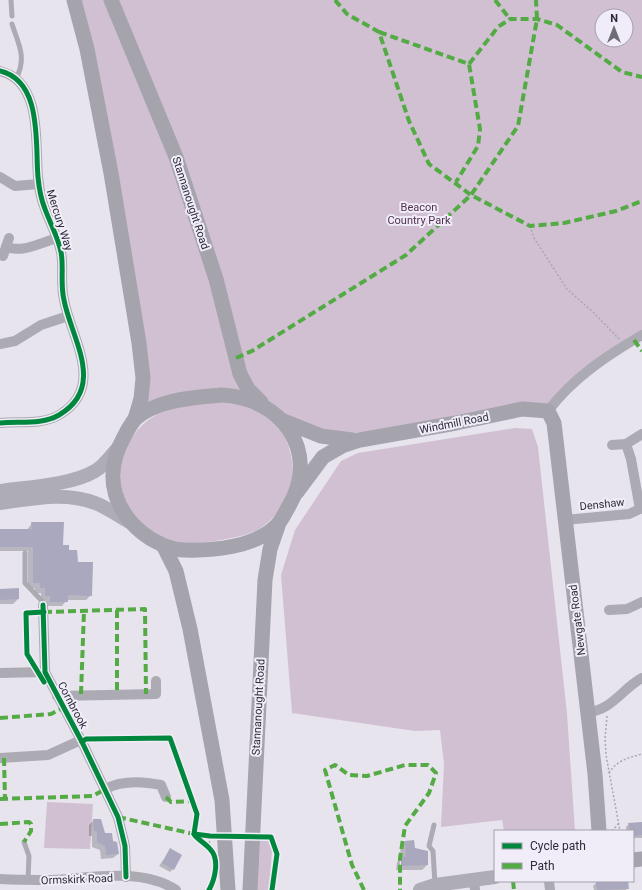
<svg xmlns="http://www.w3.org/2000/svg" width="642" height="890" viewBox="0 0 642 890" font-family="Roboto,sans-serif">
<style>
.green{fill:#d0c0d2;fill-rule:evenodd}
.shadow{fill:#0003}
.building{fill:#a9a8bf}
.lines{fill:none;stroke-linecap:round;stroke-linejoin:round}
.path{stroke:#a9a7b1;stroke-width:1.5;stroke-dasharray:2 2;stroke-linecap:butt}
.lane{stroke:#acaab3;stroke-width:5}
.street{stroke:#acaab3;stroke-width:10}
.secondary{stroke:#aeacb6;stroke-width:14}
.primary{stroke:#a5a3ac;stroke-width:15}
.quiet{stroke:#54ab45;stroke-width:4;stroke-dasharray:8 4;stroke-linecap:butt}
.cycleway-casing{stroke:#f0edf8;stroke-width:8}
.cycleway{stroke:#00873e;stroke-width:5}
.labels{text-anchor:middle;stroke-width:4;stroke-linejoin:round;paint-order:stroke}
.street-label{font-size:11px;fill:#2c2b37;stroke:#f0edf8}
.park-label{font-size:11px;fill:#52324f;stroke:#f0edf8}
</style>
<rect width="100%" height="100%" fill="#e7e4ee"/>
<g class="green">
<path d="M81 0H106L175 167 243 390C210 384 176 395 145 406Z"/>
<path d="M111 0H642V335L619 348 548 411 360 440 281 419 248 389 216 279ZM602 16H626V40H602Z"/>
<path d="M214 402C224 403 236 401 245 404 300 422 309 494 262 527 249 536 232 538 216 541 200 543 181 546 166 540 159 537 152 531 146 526 106 499 116 437 156 415 173 406 195 405 214 402Z"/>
<polygon points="515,428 532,429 538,447 567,714 575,831 504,831 502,820 441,827 444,764 440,730 415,731 292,713 281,575 295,530 341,461 358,453"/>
<polygon points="47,802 93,804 90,849 44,848"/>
<polygon points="256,838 267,838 272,850 269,890 253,890"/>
</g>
<g class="shadow">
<polygon points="32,523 68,551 77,563 91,595 86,600 67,600 62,606 46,606 46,600 41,600 41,593 35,593 35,588 28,588 28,551 0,551 0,530 27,530"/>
<polygon points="0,580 0,590 18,589 18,599 13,604 0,604"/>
<polygon points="94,820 112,842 118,854 113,858 101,859 100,850 92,847 92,836 89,836 89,825"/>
<polygon points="642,823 642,838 633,838 633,831 626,831 626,827 629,824"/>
<polygon points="405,842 414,849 427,865 422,870 402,870 402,859 400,861 400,870 396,870 397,862 401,858 400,847"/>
<polygon points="170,850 173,869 170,872 159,866"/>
<polygon points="627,881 626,890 594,890 593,886 596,883"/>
</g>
<g class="building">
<polygon points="31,522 64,522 63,545 69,545 69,550 77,550 78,562 93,562 92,596 68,595 68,602 50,602 50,596 45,596 45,588 40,588 40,583 33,583 33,547 0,547 0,529 32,529"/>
<polygon points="19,588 19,599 0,600 0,589"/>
<polygon points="93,819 101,819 105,833 112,833 113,841 117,842 119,854 106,855 105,846 97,842 97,831 94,831"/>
<polygon points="642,822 642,835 633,836 633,831 630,831 628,823"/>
<polygon points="414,840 415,848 428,851 428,865 401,866 401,856 406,857 405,841"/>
<polygon points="170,848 182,855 174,870 162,863"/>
<polygon points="602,881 628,881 629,889 597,890 596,882"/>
</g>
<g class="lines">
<g class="path">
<polyline points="530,226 534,238 567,289 593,312 619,339"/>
<polyline points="607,716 605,739 606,755 620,831"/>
<path d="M609 773C617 760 628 758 642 754"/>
<polyline points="612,831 619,823"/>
<polyline points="209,847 210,836"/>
</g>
<g class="lane">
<polyline points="11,0 12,16"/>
<path d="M12 24C19 46 27 57 16 79"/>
<polyline points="25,553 25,583 42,601 43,605"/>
<polyline points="434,825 429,846 433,851 435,884"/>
<polyline points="24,842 29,856 28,880"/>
</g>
<g class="street">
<path d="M0 71C43 81 35 145 38 177 39 188 41 199 45 209 50 223 58 237 61 252 64 267 60 284 64 300 71 338 107 387 59 415 42 425 20 421 0 423"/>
<polyline points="0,177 15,186 39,184"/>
<path d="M6 247C23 253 40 243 57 238"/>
<polyline points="3,256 9,238"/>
<polyline points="0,344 15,341 41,325 68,316"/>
<path d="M548 411C573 378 606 356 642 335"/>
<polyline points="626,444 631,459 640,509"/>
<polyline points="612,445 626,444 642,434"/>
<polyline points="565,520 629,514 642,508"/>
<polyline points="43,605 45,672 82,742 118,817 125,846 126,877"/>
<polyline points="609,610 627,609 642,602"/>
<polyline points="0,673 45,672"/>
<polyline points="57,696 156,694 156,681"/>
<path d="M588 712C612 710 622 689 642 678"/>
<polyline points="0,758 48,755 81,740"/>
<path d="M105 789C122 780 142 781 161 785L166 797"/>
<path d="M0 879C17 880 35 880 52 880 91 878 142 867 176 890"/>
<polyline points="474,880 475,890"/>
<polyline points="549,881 550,890"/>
</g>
<g class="secondary">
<path d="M0 491C27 487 72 485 95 471 104 466 110 457 117 449"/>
<path d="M0 503C31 499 64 491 95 503 106 507 117 515 128 521"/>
<polyline points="420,890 435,885 495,877"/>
</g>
<g class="primary">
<polyline points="74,0 87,49 111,173 139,343 143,378 141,399 135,419"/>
<polyline points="111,0 176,157 216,279 240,374 248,389 261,402"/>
<path d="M221 395C281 397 321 451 289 506 285 512 282 521 276 526 255 547 213 551 184 550 172 550 162 545 151 539 114 515 102 476 124 437 127 431 131 424 135 419 157 399 194 398 221 395Z"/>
<polyline points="281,420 321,436 352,440"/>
<polyline points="297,492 323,457 342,446 360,440 456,423 522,409 548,411 554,423 556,440 595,774 599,831"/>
<polyline points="164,547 176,571 190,629 222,800 228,890"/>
<polyline points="633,860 642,859"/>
<polyline points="250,890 265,580 270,549 278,526"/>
</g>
<g class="quiet">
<polyline points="335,0 347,14 379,32 409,121 429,164 471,195 530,226 564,223 616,211 642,201"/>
<polyline points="495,0 510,19"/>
<polyline points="379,32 469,64 480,129 478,146 456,182"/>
<polyline points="469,64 498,27 510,19 537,19 557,25 622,72 642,77"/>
<polyline points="634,340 642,351"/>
<polyline points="236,358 252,351 406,255 471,195 518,126 537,19 536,0"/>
<polyline points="117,610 117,694"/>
<polyline points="44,612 145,609 146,694"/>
<polyline points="81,694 84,611"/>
<polyline points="0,718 51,714 63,708"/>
<polyline points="4,758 5,799"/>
<polyline points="166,797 171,802 193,801"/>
<polyline points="0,799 93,796 105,789"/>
<polyline points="118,817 194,834"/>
<polyline points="0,824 29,822 31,824 31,831 24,842"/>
<polyline points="513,881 514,890"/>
<polyline points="364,890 352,865 325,770 335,765 349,775 367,776 405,765 428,765 436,773 429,793 405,826 400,858 400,890"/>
</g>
<defs>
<g id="cycleway">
<path d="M0 71C43 81 35 145 38 177 39 188 41 199 45 209 50 223 58 237 61 252 64 267 60 284 64 300 71 338 107 387 59 415 42 425 20 421 0 423"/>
<polyline points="43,605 45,672 82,742 118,817 125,846 126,877"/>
<polyline points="44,682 27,654 26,613 44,612"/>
<path d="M82 742 86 739 170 738 197 814 194 834C198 840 205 843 210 849 220 859 215 879 209 890"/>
<polyline points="194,834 210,836 271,837 277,854 272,890"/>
</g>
</defs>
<use href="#cycleway" class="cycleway-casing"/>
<use href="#cycleway" class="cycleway"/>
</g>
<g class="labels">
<g class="street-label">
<text transform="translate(191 203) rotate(72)" y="4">Stannanought Road</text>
<text transform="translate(60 220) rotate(72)" y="4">Mercury Way</text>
<text transform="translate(454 423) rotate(-11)" y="4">Windmill Road</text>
<text transform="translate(602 504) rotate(-6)" y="4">Denshaw</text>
<text transform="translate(577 620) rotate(-97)" y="4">Newgate Road</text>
<text transform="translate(73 705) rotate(62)" y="4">Cornbrook</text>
<text transform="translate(258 707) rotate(-87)" y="4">Stannanought Road</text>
<text transform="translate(77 879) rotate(-2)" y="4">Ormskirk Road</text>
</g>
<g class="park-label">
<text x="419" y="211">Beacon<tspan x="419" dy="13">Country Park</tspan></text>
</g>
</g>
<rect x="494" y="830" width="140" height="52" fill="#f0edf8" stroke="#a29fab"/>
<rect x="502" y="843" width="20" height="6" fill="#00873e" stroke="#a29fab"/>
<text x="530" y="850" font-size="12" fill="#2c2b37">Cycle path</text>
<rect x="502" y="863" width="20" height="6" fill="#54ab45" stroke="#a29fab"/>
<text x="530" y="870" font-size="12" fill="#2c2b37">Path</text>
<g transform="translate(614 28)"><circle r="19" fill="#f0edf8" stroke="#a29fab"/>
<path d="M0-3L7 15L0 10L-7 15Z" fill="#6d6c77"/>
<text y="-6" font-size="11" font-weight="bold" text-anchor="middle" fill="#2c2b37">N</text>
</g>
</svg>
